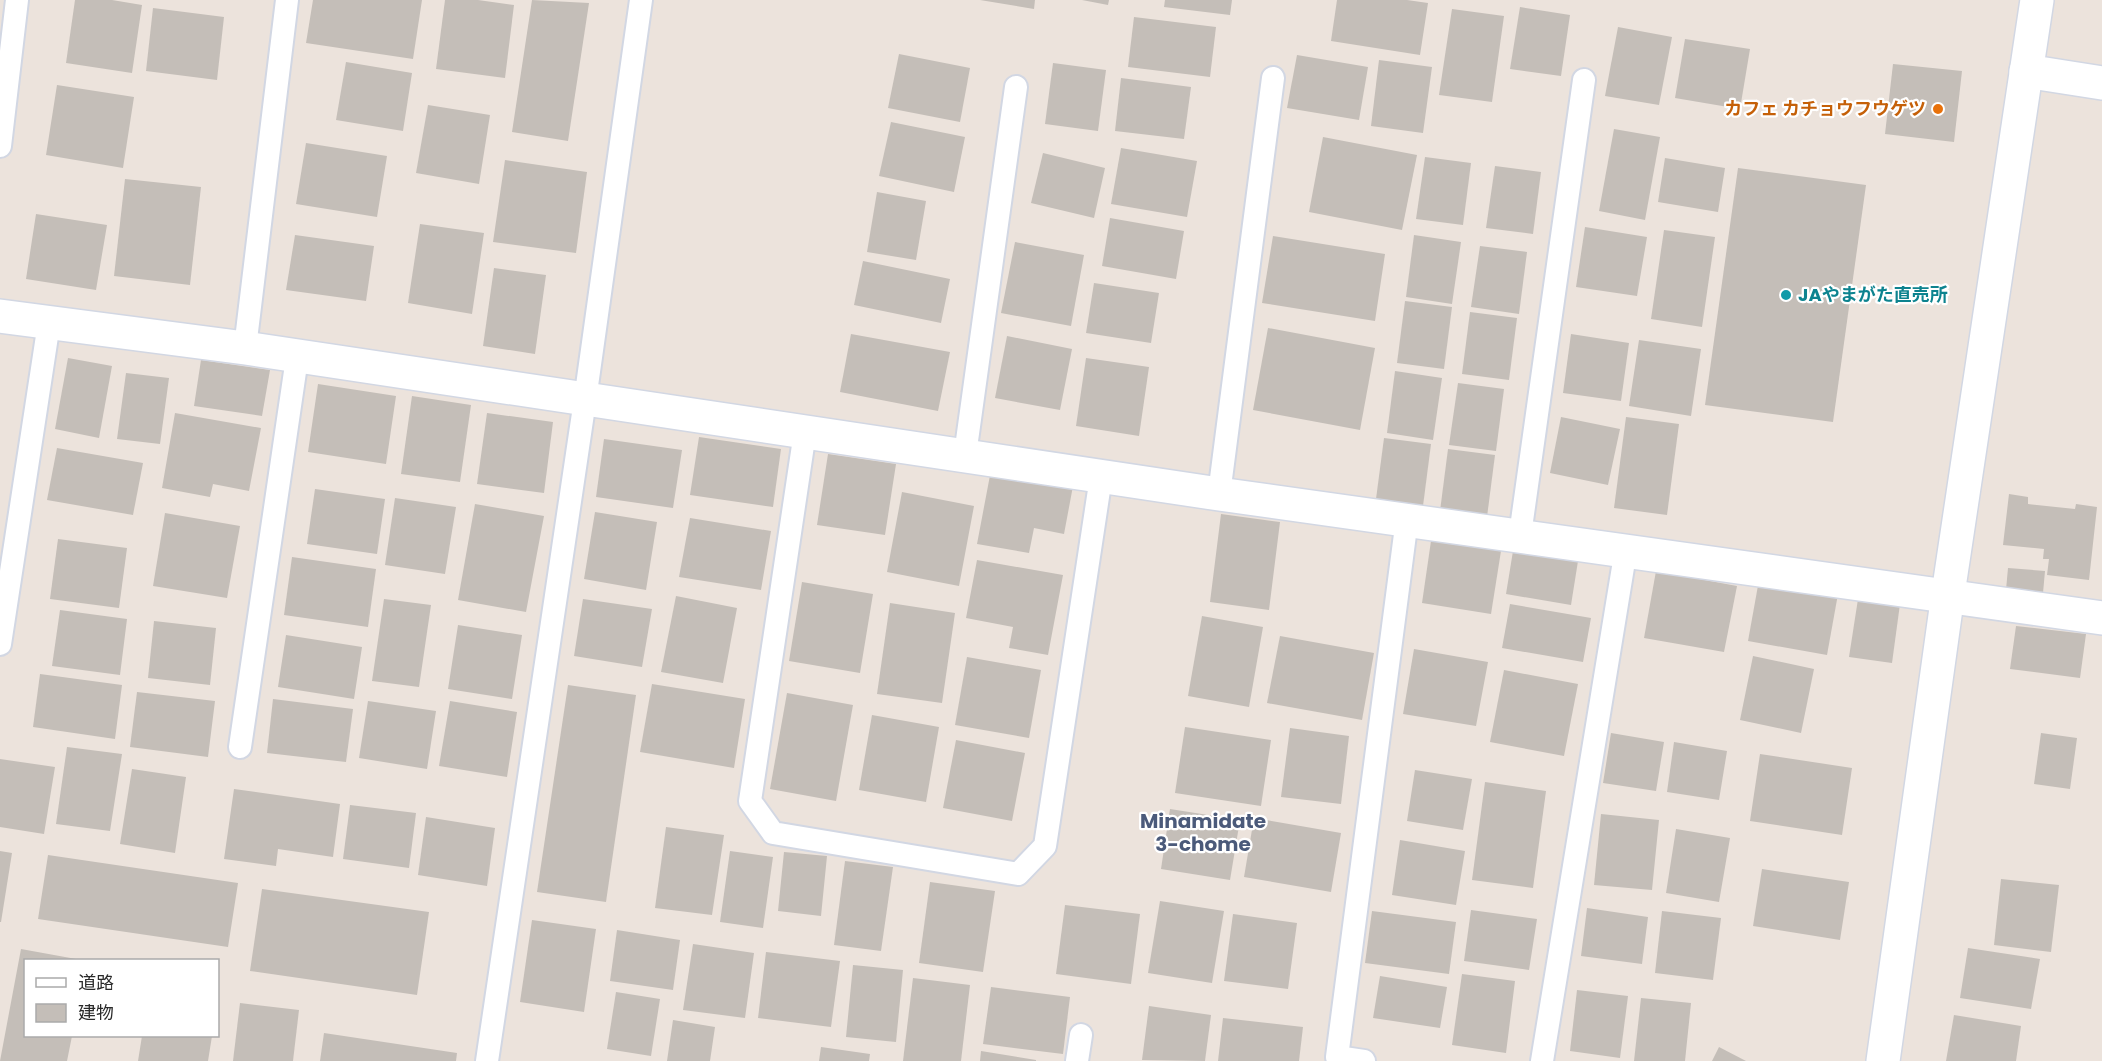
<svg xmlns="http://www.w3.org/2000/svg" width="2102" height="1061" viewBox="0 0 2102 1061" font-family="Poppins,'Noto Sans JP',sans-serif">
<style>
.building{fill:#c4beb8}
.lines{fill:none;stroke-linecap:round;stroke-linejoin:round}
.service-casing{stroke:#d2d7e3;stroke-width:26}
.minor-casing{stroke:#d2d7e3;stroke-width:36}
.tertiary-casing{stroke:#d2d7e3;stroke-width:36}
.service{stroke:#fff;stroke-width:22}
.minor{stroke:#fff;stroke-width:33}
.tertiary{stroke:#fff;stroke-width:33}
.food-dot{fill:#e8710a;stroke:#fff;stroke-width:2}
.culture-dot{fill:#0f9aa8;stroke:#fff;stroke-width:2}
.labels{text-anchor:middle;stroke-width:4.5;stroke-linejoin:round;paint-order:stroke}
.food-label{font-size:18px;font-weight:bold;fill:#c56008;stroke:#fff;text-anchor:end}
.culture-label{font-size:18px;font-weight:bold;fill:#0d838f;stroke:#fff;text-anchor:start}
.neighbourhood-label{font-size:20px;font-weight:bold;fill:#4b5a7a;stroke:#fff}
</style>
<rect width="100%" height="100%" fill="#ece3dc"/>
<g class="building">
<polygon points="75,0 112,0 142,5 132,73 66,63"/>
<polygon points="313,0 422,0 413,59 306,43"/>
<polygon points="445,0 478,0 514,5 505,78 436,69"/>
<polygon points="532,0 589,3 568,141 512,132"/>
<polygon points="980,0 1035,0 1034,9"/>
<polygon points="1082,0 1109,0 1108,5"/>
<polygon points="1165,0 1232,0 1230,15 1164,7"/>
<polygon points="1337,0 1407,0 1428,3 1420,55 1331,41"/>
<polygon points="1520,7 1570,15 1561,76 1510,69"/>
<polygon points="153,8 224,17 217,80 146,71"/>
<polygon points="1452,9 1504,16 1492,102 1439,95"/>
<polygon points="1134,17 1216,27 1210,77 1128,67"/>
<polygon points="1618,27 1672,37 1659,105 1605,96"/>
<polygon points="1685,39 1750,49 1740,109 1675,98"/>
<polygon points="899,54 970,68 960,122 888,108"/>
<polygon points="1297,55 1368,67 1359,120 1287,108"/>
<polygon points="1379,60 1432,67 1423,133 1371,126"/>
<polygon points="346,62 412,73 403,131 336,120"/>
<polygon points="1053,63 1106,70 1098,131 1045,124"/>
<polygon points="1893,64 1962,71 1954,142 1885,134"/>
<polygon points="1121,78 1191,87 1184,139 1115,131"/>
<polygon points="57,85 134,97 123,168 46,155"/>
<polygon points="428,105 490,115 479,184 416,173"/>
<polygon points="891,122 965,137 954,192 879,176"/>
<polygon points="1614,129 1660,137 1645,220 1599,211"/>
<polygon points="1323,137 1417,155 1402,230 1309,212"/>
<polygon points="306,143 387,156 377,217 296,204"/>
<polygon points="1121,148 1197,161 1187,217 1111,204"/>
<polygon points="1043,153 1105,168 1094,218 1031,203"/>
<polygon points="1425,157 1471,163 1463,225 1416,219"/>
<polygon points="1665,158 1725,168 1718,212 1658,202"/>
<polygon points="505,160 587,172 576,253 493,242"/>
<polygon points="1495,166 1541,172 1533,234 1486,228"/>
<polygon points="1738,168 1866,185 1833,422 1705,405"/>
<polygon points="125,179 201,187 190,285 114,276"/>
<polygon points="877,192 926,201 916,260 867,252"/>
<polygon points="36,214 107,225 96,290 26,279"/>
<polygon points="1110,218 1184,231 1176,279 1102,266"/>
<polygon points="420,224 484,233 472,314 408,303"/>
<polygon points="1585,227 1647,237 1637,296 1576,287"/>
<polygon points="1664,230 1715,237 1702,327 1651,319"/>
<polygon points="295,235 374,246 366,301 286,290"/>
<polygon points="1414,235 1461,242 1452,304 1406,297"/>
<polygon points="1273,236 1385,254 1375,321 1262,303"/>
<polygon points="1015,242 1084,255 1071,326 1001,313"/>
<polygon points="1480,246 1527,252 1519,314 1471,307"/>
<polygon points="863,261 950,279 941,323 854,305"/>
<polygon points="494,268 546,275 535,354 483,346"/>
<polygon points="1094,283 1159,293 1151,343 1086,333"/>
<polygon points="1405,301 1452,307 1444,369 1397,363"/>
<polygon points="1470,312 1517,318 1509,380 1462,374"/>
<polygon points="1268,328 1375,348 1360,430 1253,410"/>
<polygon points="851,334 950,352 938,411 840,392"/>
<polygon points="1571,334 1629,343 1621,401 1563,393"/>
<polygon points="1007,336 1072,349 1060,410 995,398"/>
<polygon points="1639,340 1701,349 1691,416 1629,406"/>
<polygon points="68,358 112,366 99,438 55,429"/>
<polygon points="1086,358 1149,367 1139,436 1076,426"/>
<polygon points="201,360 270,370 262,416 194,406"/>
<polygon points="1395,371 1442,378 1433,440 1387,433"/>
<polygon points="126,373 169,378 160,444 117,439"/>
<polygon points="1458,383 1504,389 1496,451 1449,445"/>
<polygon points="318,384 396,396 386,464 308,452"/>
<polygon points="412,396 471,405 460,482 401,474"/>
<polygon points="175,413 261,428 249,491 213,484 210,497 162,488"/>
<polygon points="487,413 553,422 544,493 477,484"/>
<polygon points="1561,417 1620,429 1608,485 1550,473"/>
<polygon points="1626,417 1679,424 1667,515 1614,508"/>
<polygon points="699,437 781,449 773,507 690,495"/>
<polygon points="1384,438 1431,444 1423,506 1376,499"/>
<polygon points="604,439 682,450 673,508 596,497"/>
<polygon points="57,448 143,463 133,515 47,500"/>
<polygon points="1448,449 1495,455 1487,517 1440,511"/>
<polygon points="828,454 896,464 885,535 817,525"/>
<polygon points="991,470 1073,486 1064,534 1034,528 1029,553 977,544"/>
<polygon points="315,489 385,499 377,554 307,544"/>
<polygon points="902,492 974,506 959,586 887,572"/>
<polygon points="2009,494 2028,497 2028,504 2075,509 2076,504 2097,507 2089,580 2047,575 2049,559 2043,559 2044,549 2003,545"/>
<polygon points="395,498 456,507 445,574 385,565"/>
<polygon points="475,504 544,516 526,612 458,600"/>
<polygon points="595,512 657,522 646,590 584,579"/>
<polygon points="165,513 240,526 227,598 153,586"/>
<polygon points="1221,514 1280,522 1269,610 1210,602"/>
<polygon points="690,518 771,531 761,590 679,577"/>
<polygon points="58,539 127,548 119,608 50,599"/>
<polygon points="1431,541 1501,551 1491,614 1422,603"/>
<polygon points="1513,551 1578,561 1571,605 1506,594"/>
<polygon points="292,557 376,569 368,627 284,615"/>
<polygon points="977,560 1063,575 1048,655 1009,648 1013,627 966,618"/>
<polygon points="2008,568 2045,571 2043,593 2006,590"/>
<polygon points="1656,571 1737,586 1724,652 1644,638"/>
<polygon points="1759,580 1838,594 1827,655 1748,641"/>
<polygon points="802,582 873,594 860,673 789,661"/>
<polygon points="676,596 737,608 723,683 661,672"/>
<polygon points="384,599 431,605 419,687 372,681"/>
<polygon points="583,599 652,609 642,667 574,656"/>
<polygon points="1858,599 1900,604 1892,663 1849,657"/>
<polygon points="890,603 955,613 942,703 877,694"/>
<polygon points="1510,604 1591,618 1583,662 1502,648"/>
<polygon points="60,610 127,619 120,675 52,666"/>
<polygon points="1202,616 1263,627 1249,707 1188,696"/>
<polygon points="154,621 216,628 210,685 148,678"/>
<polygon points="458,625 522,635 512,699 448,689"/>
<polygon points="2016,626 2086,634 2080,678 2010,669"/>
<polygon points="286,635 362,647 354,699 278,687"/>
<polygon points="1280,636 1374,653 1362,720 1267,703"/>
<polygon points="1414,649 1488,662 1476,726 1403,714"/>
<polygon points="1753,656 1814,669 1801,733 1740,720"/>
<polygon points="967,657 1041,670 1029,738 955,725"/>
<polygon points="1504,670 1578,684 1564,756 1490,742"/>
<polygon points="40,674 122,685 115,739 33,727"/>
<polygon points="652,684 745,699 734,768 640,752"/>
<polygon points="568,685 636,695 606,902 537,892"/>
<polygon points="137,692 215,701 208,757 130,747"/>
<polygon points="787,693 853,705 836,801 770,789"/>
<polygon points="273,699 353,709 346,762 267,753"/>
<polygon points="368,701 436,711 427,769 359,758"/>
<polygon points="450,701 517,712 507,777 439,766"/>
<polygon points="872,715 939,727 926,802 859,790"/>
<polygon points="1185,727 1271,740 1261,806 1175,793"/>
<polygon points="1290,728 1349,736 1341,804 1281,797"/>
<polygon points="1611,733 1664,742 1656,791 1603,783"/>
<polygon points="2041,733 2077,738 2070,789 2034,784"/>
<polygon points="956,740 1025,753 1012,821 943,808"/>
<polygon points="1674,742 1727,751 1719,800 1667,792"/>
<polygon points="67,747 122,754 110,831 56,824"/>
<polygon points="1760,754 1852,768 1842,835 1750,821"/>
<polygon points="0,759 55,767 44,834 0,827"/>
<polygon points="132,769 186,777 175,853 120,844"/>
<polygon points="1415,770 1472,779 1463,830 1407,821"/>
<polygon points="1485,782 1546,791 1533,888 1472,880"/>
<polygon points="234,789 340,804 333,857 278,849 276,866 224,859"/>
<polygon points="350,805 416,813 409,868 343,859"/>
<polygon points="1170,809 1240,820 1230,880 1161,869"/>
<polygon points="1601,814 1659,820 1652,890 1594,885"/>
<polygon points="426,817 495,828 487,886 418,875"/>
<polygon points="1254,818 1341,833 1331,892 1244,877"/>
<polygon points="666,827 724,835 712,915 655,908"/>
<polygon points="1676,829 1730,838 1719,902 1666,893"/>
<polygon points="1400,840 1465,851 1456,905 1392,895"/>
<polygon points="0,851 12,853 1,922 0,922"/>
<polygon points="730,851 773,857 763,928 720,922"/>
<polygon points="784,852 827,856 821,916 778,911"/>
<polygon points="48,855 238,883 228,947 38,919"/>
<polygon points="845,861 893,867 881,951 834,945"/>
<polygon points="1762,869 1849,882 1840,940 1753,926"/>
<polygon points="2001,879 2059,885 2051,952 1994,945"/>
<polygon points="930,882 995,891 983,972 919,963"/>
<polygon points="262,889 429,912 417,995 250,971"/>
<polygon points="1160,901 1224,911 1212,983 1148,973"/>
<polygon points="1065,905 1140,914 1131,984 1056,974"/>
<polygon points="1587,908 1648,917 1642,964 1581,956"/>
<polygon points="1471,910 1537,919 1529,970 1464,961"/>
<polygon points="1372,911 1456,922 1449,974 1365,963"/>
<polygon points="1662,911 1721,918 1713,980 1655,973"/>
<polygon points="1233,914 1297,923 1288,989 1224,981"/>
<polygon points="532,920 596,929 584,1012 520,1002"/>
<polygon points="617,930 680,940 673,990 610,981"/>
<polygon points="693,944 754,953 745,1018 683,1010"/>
<polygon points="1968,948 2040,959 2031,1009 1960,998"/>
<polygon points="21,949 76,959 26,960 26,1036 72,1036 67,1061 0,1061"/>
<polygon points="766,952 840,961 831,1027 758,1018"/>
<polygon points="853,965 903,970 896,1042 846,1037"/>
<polygon points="1462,974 1515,981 1506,1053 1452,1045"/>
<polygon points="1380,976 1447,987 1440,1028 1373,1018"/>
<polygon points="913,978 970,985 961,1061 903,1061"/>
<polygon points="991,987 1070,997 1063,1054 983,1044"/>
<polygon points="1577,990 1628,996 1620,1058 1570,1051"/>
<polygon points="616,992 660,999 651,1056 607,1049"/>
<polygon points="1641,998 1691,1003 1685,1061 1634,1061"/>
<polygon points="240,1003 299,1010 293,1061 233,1061"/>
<polygon points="1149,1006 1211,1015 1205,1061 1142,1060"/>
<polygon points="1954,1015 2021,1026 2016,1061 1946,1061"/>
<polygon points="1223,1018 1303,1027 1299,1061 1218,1061"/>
<polygon points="673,1020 715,1027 710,1061 667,1061"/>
<polygon points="324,1033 457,1053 456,1061 320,1061"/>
<polygon points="142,1036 212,1036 208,1061 138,1061"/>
<polygon points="821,1047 870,1054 869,1061 819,1061"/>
<polygon points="1719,1047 1746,1061 1712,1061"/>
<polygon points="981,1051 1036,1060 1036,1061 980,1061"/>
</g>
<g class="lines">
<defs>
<g id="service">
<polyline points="0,146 17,0"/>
<polyline points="245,348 287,0"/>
<polyline points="805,432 750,801 773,833 1018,874 1045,846 1101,477"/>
<polyline points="965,455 1016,87"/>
<polyline points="1219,494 1273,78"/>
<polyline points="1520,535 1584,80"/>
<polyline points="0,644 49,323"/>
<polyline points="240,747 297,358"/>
<polyline points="487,1061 585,400 641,0"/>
<polyline points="1077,1061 1081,1035"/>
<polyline points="1364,1061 1337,1057 1407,519"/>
<polyline points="1542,1061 1626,549"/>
</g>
<g id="minor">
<polyline points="2026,71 2102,83"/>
<polyline points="0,316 245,348 1219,494 2102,618"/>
</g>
<polyline id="tertiary" points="1883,1061 1948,594 2037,0"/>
</defs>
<use href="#service" class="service-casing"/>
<use href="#minor" class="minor-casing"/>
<use href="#tertiary" class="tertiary-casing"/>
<use href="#service" class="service"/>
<use href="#minor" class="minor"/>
<use href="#tertiary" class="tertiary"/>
</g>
<circle class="food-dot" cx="1938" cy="109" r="6"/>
<circle class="culture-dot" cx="1786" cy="295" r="6"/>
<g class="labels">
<g class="food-label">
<text x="1926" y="115">カフェ カチョウフウゲツ</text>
</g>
<g class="culture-label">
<text x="1798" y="301">JAやまがた直売所</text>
</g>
<g class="neighbourhood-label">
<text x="1203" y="828">Minamidate<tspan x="1203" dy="23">3-chome</tspan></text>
</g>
</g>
<rect x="24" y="959" width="195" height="78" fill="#ffffff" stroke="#aaaaaa" stroke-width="1.5"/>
<rect x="36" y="978" width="30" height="9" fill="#ffffff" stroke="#aaaaaa" stroke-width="1.5"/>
<text x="78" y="989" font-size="18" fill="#2a2a2a">道路</text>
<rect x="36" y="1004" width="30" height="18" fill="#c4beb8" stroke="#aaaaaa" stroke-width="1.5"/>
<text x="78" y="1019" font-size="18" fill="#2a2a2a">建物</text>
</svg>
